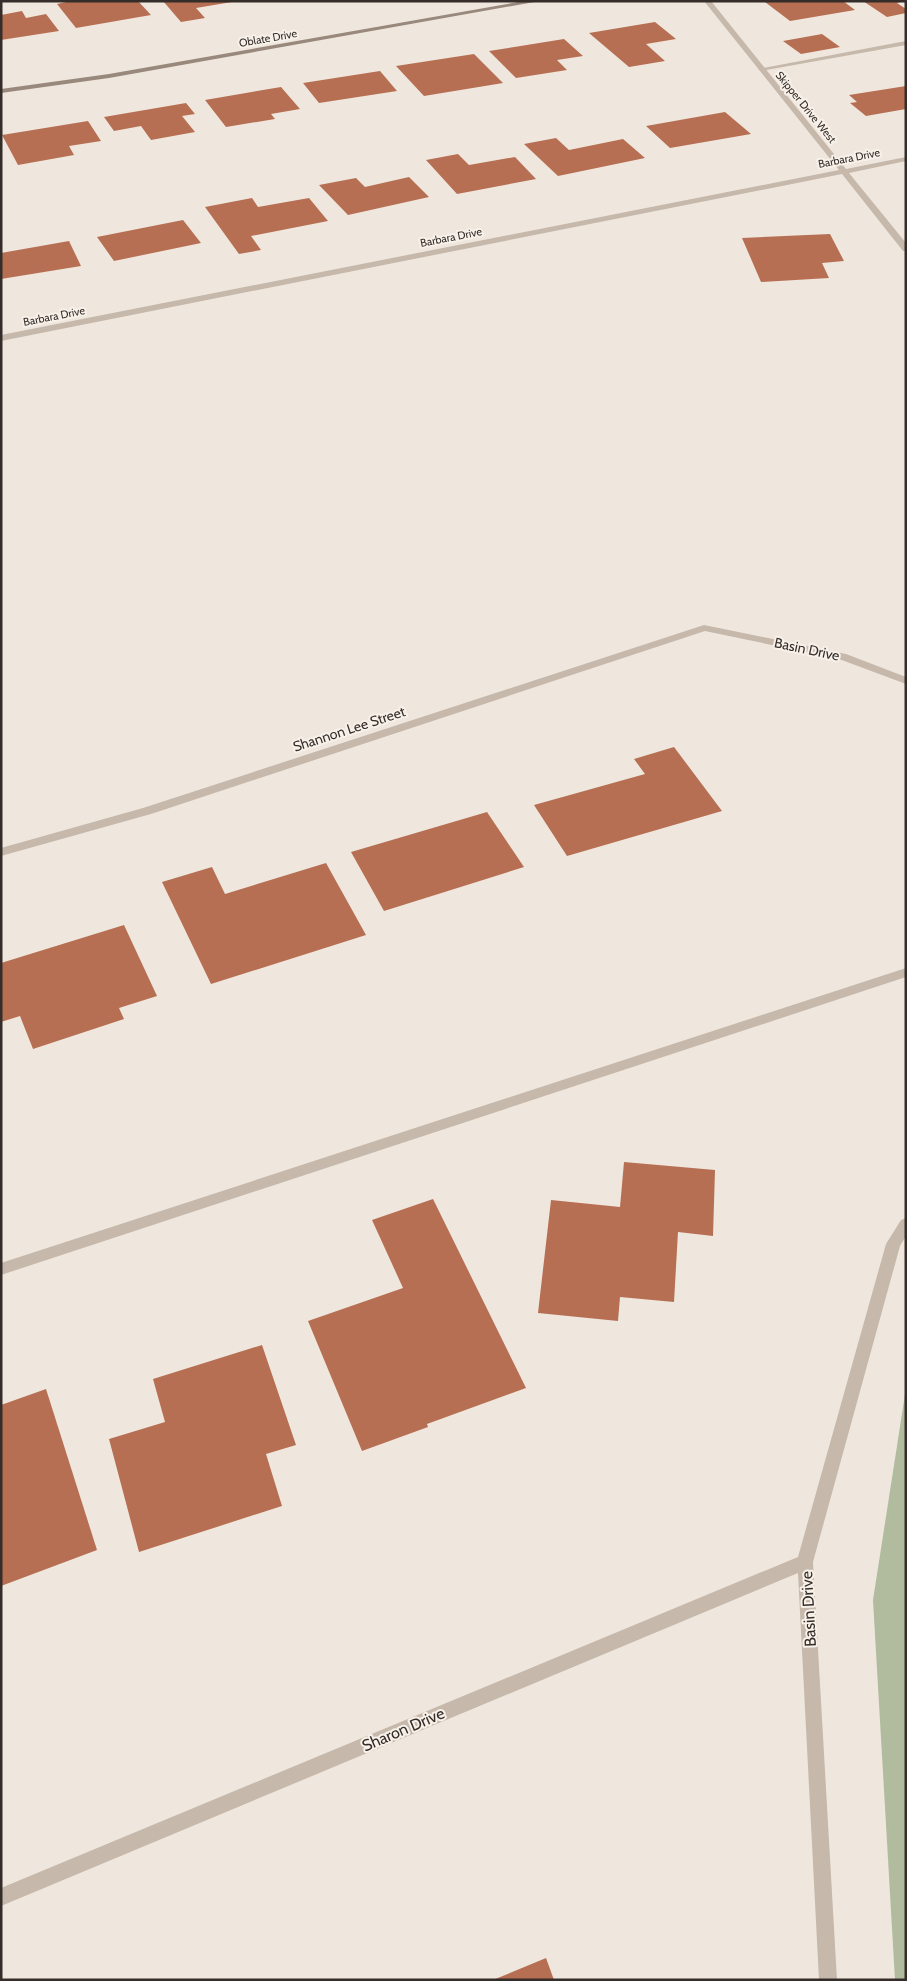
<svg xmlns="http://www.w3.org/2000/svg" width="907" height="1981" viewBox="0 0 907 1981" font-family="Cabin,sans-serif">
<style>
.green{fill:#b1bc9f}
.building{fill:#b76f53}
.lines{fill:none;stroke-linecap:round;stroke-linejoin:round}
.lane{fill:#c6b8ab;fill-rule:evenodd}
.street{fill:#c6b8ab;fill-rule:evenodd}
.secondary{fill:#99887c;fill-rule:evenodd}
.labels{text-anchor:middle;stroke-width:4;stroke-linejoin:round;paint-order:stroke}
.far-street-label{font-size:11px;fill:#342d29;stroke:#f7f1e9}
.street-label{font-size:14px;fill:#342d29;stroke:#f7f1e9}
.near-street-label{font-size:16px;fill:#342d29;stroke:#f7f1e9}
</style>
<rect width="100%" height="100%" fill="#efe7dd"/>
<polygon class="green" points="906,1388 906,1980 895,1980 873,1600"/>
<g class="building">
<polygon points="71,1 138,1 151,15 76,28 57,4"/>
<polygon points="163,1 232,1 232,2 196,8 205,18 181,22"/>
<polygon points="770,1 843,1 855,10 790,21 765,2"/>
<polygon points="863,1 904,1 897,3 906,9 906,13 887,17"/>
<polygon points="22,11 26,18 46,14 59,31 1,40 1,15"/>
<polygon points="655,22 676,39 646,44 665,61 629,67 589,33"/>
<polygon points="822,34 840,47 801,54 783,41"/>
<polygon points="564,39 583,56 557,60 567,70 516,78 489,51"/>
<polygon points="474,54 503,83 424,96 396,66"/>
<polygon points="380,71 397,91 319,103 303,83"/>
<polygon points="906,86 906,109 866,116 850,103 857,102 849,95"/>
<polygon points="281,87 300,109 271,114 275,119 226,127 205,100"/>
<polygon points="186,103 195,114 182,116 195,132 151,140 141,126 114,131 104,117"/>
<polygon points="725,112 751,134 670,148 646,126"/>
<polygon points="88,121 101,141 69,146 74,155 18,165 2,135"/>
<polygon points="556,138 569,150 623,139 645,158 558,176 524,144"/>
<polygon points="458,154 469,165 515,157 536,179 457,194 426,160"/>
<polygon points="409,177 429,197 348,215 319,185 356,178 365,187"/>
<polygon points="252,198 258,207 309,198 328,221 251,236 261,250 239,254 205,207"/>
<polygon points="183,220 201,243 114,261 97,237"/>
<polygon points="830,234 844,261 822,263 829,278 761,282 742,238"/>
<polygon points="69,241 81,266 1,279 1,253"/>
<polygon points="674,747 722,811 567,856 534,805 645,774 634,759"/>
<polygon points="487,812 524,867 384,911 351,852"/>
<polygon points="326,863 366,935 211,984 162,882 212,867 225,894"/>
<polygon points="124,925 157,996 119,1008 124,1019 33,1049 20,1016 1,1022 1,963"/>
<polygon points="624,1162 715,1170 713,1236 678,1232 674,1302 620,1297 618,1321 538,1313 551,1200 620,1207"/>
<polygon points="433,1199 526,1388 427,1424 428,1427 362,1451 308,1321 403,1288 372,1220"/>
<polygon points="262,1345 296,1445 266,1454 282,1506 139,1552 109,1439 165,1422 153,1379"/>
<polygon points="46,1389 97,1550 1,1586 1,1405"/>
<polygon points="546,1958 554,1980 493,1980"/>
</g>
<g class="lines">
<g class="lane">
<polygon points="906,41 906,45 761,71 758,69"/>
<polygon points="906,968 906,977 1,1275 1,1263"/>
</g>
<g class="street">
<polygon points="704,1 711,1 846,169 906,157 906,161 849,173 906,243 906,251 903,251 842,174 1,341 1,335 839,170"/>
<polygon points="704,625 846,654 906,677 906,684 839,659 705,631 151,814 1,856 1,848 143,808"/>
<polygon points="906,1218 906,1236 900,1246 813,1562 837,1980 819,1980 798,1573 1,1906 1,1888 798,1557 886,1244 901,1220"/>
</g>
<polygon class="secondary" points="524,1 540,1 109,78 1,93 1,89 109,74"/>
</g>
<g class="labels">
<g class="far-street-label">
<text transform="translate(268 38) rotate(-10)" y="4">Oblate Drive</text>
<text transform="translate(806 107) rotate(51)" y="4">Skipper Drive West</text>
<text transform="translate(849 158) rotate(-11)" y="4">Barbara Drive</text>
<text transform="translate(451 237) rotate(-11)" y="4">Barbara Drive</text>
<text transform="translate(54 316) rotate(-11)" y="4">Barbara Drive</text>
</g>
<g class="street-label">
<text transform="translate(807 649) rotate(12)" y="5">Basin Drive</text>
<text transform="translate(349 729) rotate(-18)" y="5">Shannon Lee Street</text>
</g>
<g class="near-street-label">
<text transform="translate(808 1609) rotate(-93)" y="6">Basin Drive</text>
<text transform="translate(403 1729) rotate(-23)" y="6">Sharon Drive</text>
</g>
</g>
<rect width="907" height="1981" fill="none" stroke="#342d29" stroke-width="5"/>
</svg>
